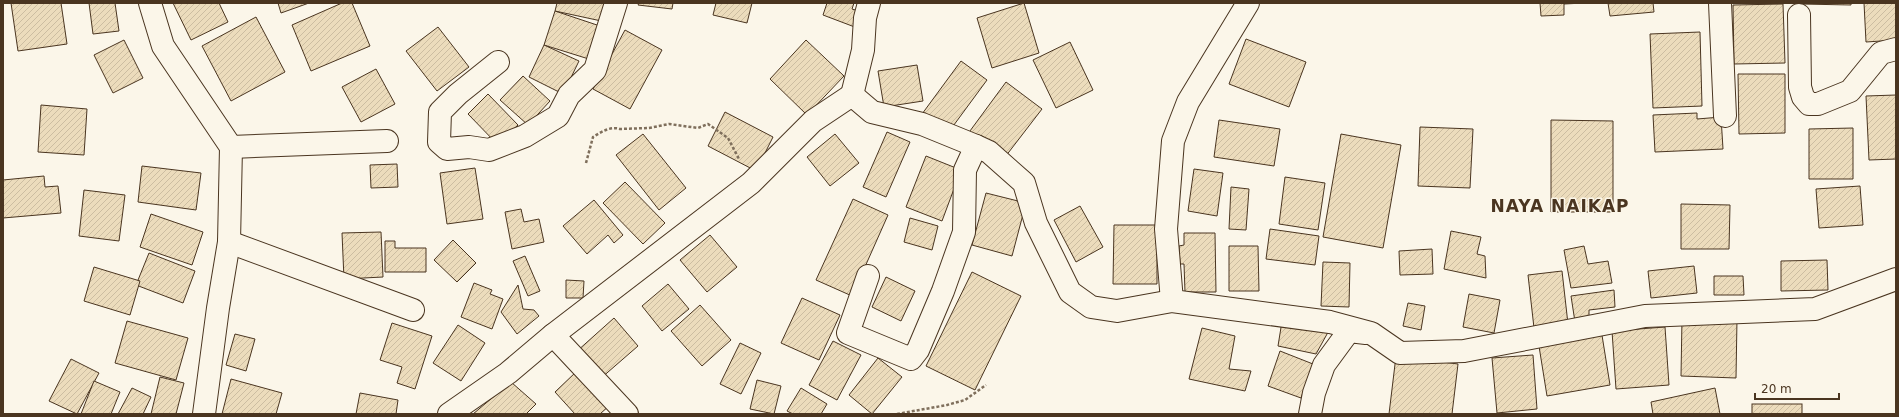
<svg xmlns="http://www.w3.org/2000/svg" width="1899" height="417" viewBox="0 0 1899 417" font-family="'DejaVu Sans',sans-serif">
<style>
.building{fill:url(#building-hatch);stroke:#4a3520}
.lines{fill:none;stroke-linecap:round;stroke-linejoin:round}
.street-casing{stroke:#4a3520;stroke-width:24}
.secondary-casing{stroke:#4a3520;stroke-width:24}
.path{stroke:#7f6f5c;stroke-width:2.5;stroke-dasharray:3 2;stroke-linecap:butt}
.street{stroke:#fbf6e9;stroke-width:22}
.secondary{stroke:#fbf6e9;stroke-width:22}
.labels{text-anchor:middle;stroke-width:3;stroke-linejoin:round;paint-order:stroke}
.district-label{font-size:17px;font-weight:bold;letter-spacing:1px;fill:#4a3520;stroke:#fbf6e9}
</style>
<defs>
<pattern id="building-hatch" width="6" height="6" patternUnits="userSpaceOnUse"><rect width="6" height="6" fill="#ecdcbc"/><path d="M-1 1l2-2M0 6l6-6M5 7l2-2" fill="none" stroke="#ccbda1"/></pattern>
</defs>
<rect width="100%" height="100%" fill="#fbf6e9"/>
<g class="building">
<polygon points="11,3 61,3 67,44 18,51"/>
<polygon points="89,3 115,3 119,31 93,34"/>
<polygon points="173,3 219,3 228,22 191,40"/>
<polygon points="278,3 309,3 281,13"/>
<polygon points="342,3 352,3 370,46 311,71 292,25"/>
<polygon points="557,3 610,3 606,22 555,11"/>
<polygon points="639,3 673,3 672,9 638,5"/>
<polygon points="716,3 752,3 747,23 713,15"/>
<polygon points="827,3 854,3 852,9 865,13 860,29 823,15"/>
<polygon points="1024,3 1039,53 992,68 977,18"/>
<polygon points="1540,3 1584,3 1564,4 1564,15 1541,16"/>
<polygon points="1608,3 1653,3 1654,12 1610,16"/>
<polygon points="1801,3 1851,3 1851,5 1801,4"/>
<polygon points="1864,3 1896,3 1896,40 1866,42"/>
<polygon points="1783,4 1785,63 1734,64 1733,5"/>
<polygon points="555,11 603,27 592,60 544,45"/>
<polygon points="256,17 285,72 231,101 202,46"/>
<polygon points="438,27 469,67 437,91 406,51"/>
<polygon points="625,30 662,50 630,109 593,89"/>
<polygon points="1700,32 1702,106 1653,108 1650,34"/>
<polygon points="1246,39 1306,62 1289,107 1229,84"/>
<polygon points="124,40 143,78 113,93 94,55"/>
<polygon points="806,40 844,76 807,115 770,79"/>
<polygon points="1070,42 1093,90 1056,108 1033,60"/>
<polygon points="544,45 579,61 563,94 529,77"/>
<polygon points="961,61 987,80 948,133 922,114"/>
<polygon points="917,65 923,101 884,107 878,71"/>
<polygon points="376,69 395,104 361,122 342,87"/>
<polygon points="1738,74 1785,74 1785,133 1739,134"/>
<polygon points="523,76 550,101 528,125 500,100"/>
<polygon points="1006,82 1042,109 1002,161 967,135"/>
<polygon points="488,94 518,125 498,145 468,114"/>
<polygon points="1896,95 1896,159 1869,160 1866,96"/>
<polygon points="41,105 87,109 84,155 38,152"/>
<polygon points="725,112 773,137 756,171 708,146"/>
<polygon points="1697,113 1697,119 1721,117 1723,149 1655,152 1653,115"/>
<polygon points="1219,120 1280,129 1274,166 1214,157"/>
<polygon points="1551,120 1613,121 1613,212 1551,212"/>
<polygon points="1420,127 1473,129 1470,188 1418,186"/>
<polygon points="1853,128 1853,179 1809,179 1809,129"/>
<polygon points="887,132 910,142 886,197 863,187"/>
<polygon points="643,134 686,188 659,210 616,155"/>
<polygon points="835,134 859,163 830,186 807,157"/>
<polygon points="1341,134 1401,145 1383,248 1323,237"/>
<polygon points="926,156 961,170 942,221 906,207"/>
<polygon points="397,164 398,187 371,188 370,165"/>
<polygon points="142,166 201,173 196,210 138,202"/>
<polygon points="475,168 483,219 447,224 440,173"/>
<polygon points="1194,169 1223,173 1217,216 1188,211"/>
<polygon points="44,176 45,187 58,186 61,213 3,218 3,180"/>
<polygon points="1285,177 1325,183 1318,230 1279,224"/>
<polygon points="625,182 665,223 643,244 603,203"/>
<polygon points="1860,186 1863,225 1819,228 1816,189"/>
<polygon points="1231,187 1249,189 1246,230 1229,229"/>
<polygon points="84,190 125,195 119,241 79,236"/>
<polygon points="986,193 1026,203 1012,256 972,245"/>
<polygon points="853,199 888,215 852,296 816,280"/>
<polygon points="594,200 623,235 614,243 608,235 587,254 563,226"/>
<polygon points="1681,204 1730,205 1729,249 1681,249"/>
<polygon points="1080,206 1103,247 1076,262 1054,220"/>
<polygon points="521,209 524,222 539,219 544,242 512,249 505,212"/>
<polygon points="151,214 203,232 192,265 140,247"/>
<polygon points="910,218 938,226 932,250 904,242"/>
<polygon points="1114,225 1157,225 1157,284 1113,284"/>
<polygon points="1270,229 1319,236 1315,265 1266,259"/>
<polygon points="1451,231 1481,237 1477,254 1485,256 1486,278 1444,269"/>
<polygon points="381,232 383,277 344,279 342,233"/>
<polygon points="1184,233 1215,233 1216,292 1185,292 1184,264 1180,264 1179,246 1184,245"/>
<polygon points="710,235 737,267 707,292 680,260"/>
<polygon points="453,240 476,263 457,282 434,260"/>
<polygon points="385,241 395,241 395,248 426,248 426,272 385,272"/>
<polygon points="1229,246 1258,246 1259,291 1229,291"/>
<polygon points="1584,246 1588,264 1608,261 1612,283 1571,288 1564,250"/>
<polygon points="1432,249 1433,274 1400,275 1399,251"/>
<polygon points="149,253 195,271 183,303 136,285"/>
<polygon points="525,256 540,291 528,296 513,261"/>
<polygon points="1827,260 1828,290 1781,291 1781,261"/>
<polygon points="1323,262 1350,263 1349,307 1321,306"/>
<polygon points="1694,266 1697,293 1651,298 1648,271"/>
<polygon points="94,267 140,281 130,315 84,301"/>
<polygon points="1562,271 1568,324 1534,328 1528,275"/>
<polygon points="972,272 1021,296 975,390 926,366"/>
<polygon points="1714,276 1743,276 1744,295 1714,295"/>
<polygon points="886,277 915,291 901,321 872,307"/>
<polygon points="566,280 584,281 583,298 566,298"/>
<polygon points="474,283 492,290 490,294 503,299 492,329 461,317"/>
<polygon points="668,284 689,309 662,331 642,306"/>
<polygon points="518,285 523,309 534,310 539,316 517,334 501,312"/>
<polygon points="1614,290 1615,307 1589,310 1589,321 1575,322 1571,296"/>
<polygon points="1469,294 1500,300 1494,333 1463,327"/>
<polygon points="802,298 840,315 819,360 781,343"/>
<polygon points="1408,303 1425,306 1421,330 1403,326"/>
<polygon points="700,305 731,340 702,366 671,331"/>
<polygon points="1283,315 1332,325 1316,354 1278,346"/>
<polygon points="614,318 638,346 600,379 576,352"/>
<polygon points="1682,318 1737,319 1736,378 1681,376"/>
<polygon points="127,321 188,338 176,380 115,363"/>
<polygon points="392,323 432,336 415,389 397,383 402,367 380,360"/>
<polygon points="458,325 485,343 461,381 433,363"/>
<polygon points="1665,327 1669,385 1616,389 1612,331"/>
<polygon points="1202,328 1235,336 1229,369 1251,371 1245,391 1189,379"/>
<polygon points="1601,329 1610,385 1547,396 1538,340"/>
<polygon points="235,334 255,339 246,371 226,365"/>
<polygon points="833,341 861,355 837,400 809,385"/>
<polygon points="740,343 761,353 741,394 720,384"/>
<polygon points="1280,351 1313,364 1301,398 1268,386"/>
<polygon points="1533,355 1537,409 1497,413 1492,358"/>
<polygon points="1396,356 1458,364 1452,414 1389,414"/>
<polygon points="878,358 902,377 872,414 849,395"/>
<polygon points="71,359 99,373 77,414 49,401"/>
<polygon points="577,371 610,405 600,414 575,414 555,392"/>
<polygon points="160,377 184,383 176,414 151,414"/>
<polygon points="231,379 282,393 276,414 222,414"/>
<polygon points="757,380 781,386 774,414 750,409"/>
<polygon points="94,381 120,392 111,414 81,414"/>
<polygon points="511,382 536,404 526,414 473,414"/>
<polygon points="132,388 151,397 143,414 118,414"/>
<polygon points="801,388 827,404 821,414 793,414 787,411"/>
<polygon points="1715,388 1720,414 1653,414 1651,402"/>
<polygon points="360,393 398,400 396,414 356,414"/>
<rect x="1752" y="404" width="50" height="10"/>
</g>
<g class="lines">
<defs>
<g id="street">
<polyline points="1720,3 1725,116"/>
<polyline points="1799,15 1800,87 1803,97 1809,104 1818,104 1850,91 1881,53 1896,49"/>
<polyline points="498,62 458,94 440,112 439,142 447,149 469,147 489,150 525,136 558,116 569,95 595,70 616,3"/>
<polyline points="852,95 863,50 865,18 869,3"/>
<polyline points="231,147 387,141"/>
<polyline points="229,242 413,310"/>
<polyline points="868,276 848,333 911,359 918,350 943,291 964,232 965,170 976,146"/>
<polyline points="1172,301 1166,229 1173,141 1188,102 1248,3"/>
<polyline points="553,335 627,414"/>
<polyline points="449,414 508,373 553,335 751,183 813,121 852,95 872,112 922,124 976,146 989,152 1024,183 1036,223 1070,292 1091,307 1117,311 1172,301 1330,322 1371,333 1400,353 1464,351 1645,316 1815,309 1896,279"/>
<polyline points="1310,414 1314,393 1324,365 1349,331 1366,333"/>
</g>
<polyline id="secondary" points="150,3 163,46 231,147 229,242 218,308 204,414"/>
</defs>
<use href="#street" class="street-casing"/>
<use href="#secondary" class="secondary-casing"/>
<g class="path">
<path d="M586 163 593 137C601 132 610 126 620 129L649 128 669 124 698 128 708 124 728 138 739 159"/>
<polyline points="897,414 947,405 965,400 986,385"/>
</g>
<use href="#street" class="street"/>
<use href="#secondary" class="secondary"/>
</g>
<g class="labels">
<g class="district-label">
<text x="1560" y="212">NAYA NAIKAP</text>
</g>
</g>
<rect width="1899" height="417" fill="none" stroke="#4a3520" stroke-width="8"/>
<path d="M1755 393v6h84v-6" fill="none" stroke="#4a3520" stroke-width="2"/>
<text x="1761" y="393" font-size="12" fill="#4a3520" stroke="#fbf6e9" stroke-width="3" paint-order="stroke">20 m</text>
</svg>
